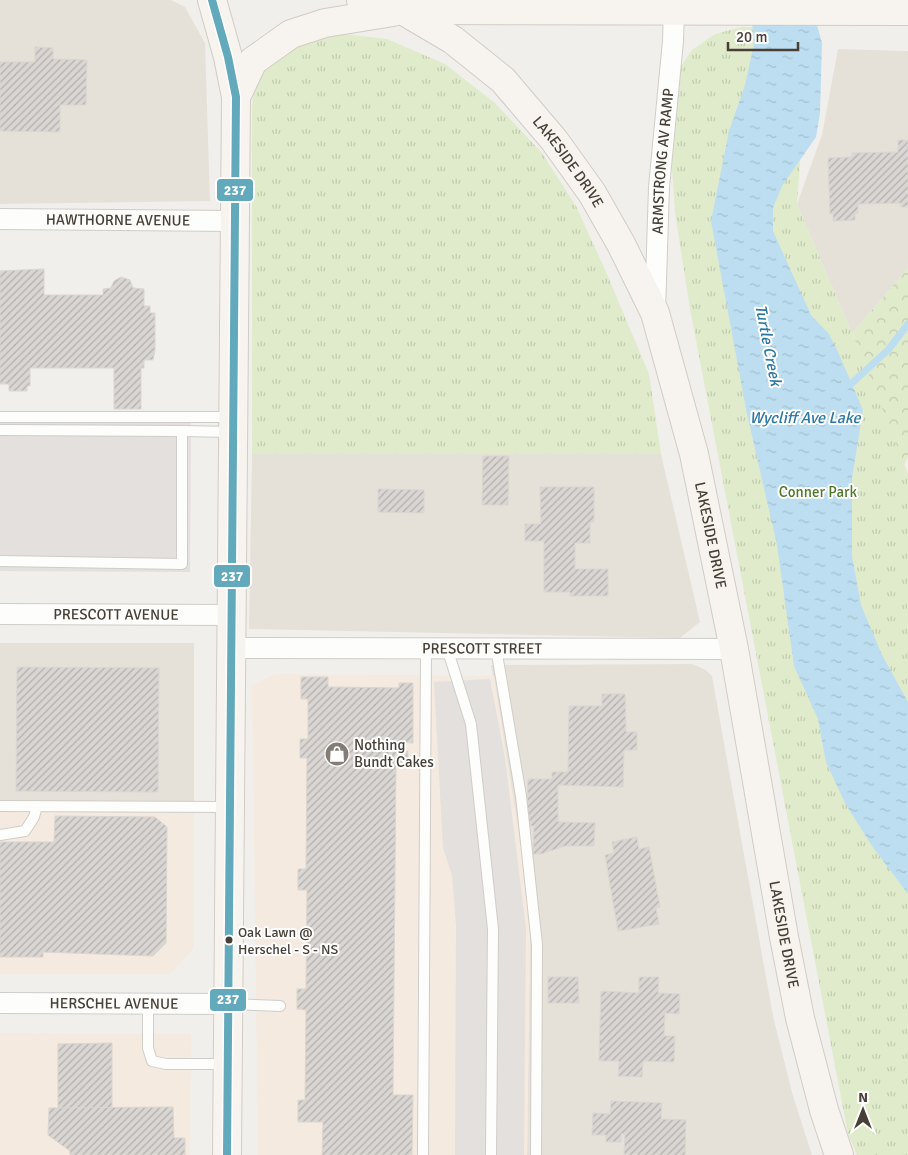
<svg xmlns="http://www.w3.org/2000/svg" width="908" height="1155" viewBox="0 0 908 1155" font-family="Signika,sans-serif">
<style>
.residential{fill:#e5e1d9}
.commercial{fill:#f4eadf}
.forest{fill:url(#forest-crowns)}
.park{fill:url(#park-tufts)}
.parking{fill:#e3e0dd}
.water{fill:url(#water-ripples)}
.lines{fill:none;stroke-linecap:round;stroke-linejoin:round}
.stream{stroke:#bcdef0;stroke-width:7}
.building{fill:url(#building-hatch);stroke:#dad6d1}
.lane-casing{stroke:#cfcdc9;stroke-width:12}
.street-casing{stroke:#cfcdc9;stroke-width:22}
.secondary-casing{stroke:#d1ccc3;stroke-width:30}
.lane{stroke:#fdfdfc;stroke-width:10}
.street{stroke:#fdfdfc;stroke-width:20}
.secondary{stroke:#f7f4ef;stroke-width:28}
.bus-1-casing{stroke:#fff;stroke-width:11}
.bus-1{stroke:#62a9bb;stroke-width:8}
.bus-dot{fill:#484037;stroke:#fff;stroke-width:2}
.labels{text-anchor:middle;stroke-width:4;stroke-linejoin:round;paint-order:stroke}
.bus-label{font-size:14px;fill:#484037;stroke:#fff;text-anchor:start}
.street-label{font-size:15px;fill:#484037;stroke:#fff}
.park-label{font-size:15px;fill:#4d7a2a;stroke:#fff}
.poi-label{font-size:15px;fill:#484037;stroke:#fff;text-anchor:start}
.water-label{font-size:16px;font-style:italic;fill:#2c78a4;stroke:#fff}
.line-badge{stroke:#fff;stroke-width:2}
.badge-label{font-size:14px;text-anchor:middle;font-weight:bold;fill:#fff}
</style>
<defs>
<pattern id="forest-crowns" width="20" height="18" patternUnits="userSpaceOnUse" patternTransform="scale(1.25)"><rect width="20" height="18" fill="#e0ebcc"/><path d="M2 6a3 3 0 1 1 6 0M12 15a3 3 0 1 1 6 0" fill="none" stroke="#c2cbb0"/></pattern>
<pattern id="park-tufts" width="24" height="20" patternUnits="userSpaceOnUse" patternTransform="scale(1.25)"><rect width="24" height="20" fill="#e0ebcc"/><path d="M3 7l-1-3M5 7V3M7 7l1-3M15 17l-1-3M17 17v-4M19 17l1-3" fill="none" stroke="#c2cbb0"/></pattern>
<pattern id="water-ripples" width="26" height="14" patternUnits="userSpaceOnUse" patternTransform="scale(1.25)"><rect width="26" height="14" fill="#bcdef0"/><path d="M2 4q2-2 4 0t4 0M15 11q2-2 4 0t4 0" fill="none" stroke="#a3c0ce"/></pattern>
<pattern id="building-hatch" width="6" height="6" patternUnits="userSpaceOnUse" patternTransform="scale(1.25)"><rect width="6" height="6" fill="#d9d6d3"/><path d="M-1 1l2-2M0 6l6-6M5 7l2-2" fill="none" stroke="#b2afac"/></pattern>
</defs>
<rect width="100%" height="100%" fill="#f1efec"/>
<g class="residential">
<polygon points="0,0 171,0 185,7 205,43 210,201 0,204"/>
<polygon points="838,49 908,51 908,268 852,333 797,204 822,135"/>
<polygon points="252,454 661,454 700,622 680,638 249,629"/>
<rect x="0" y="643" width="194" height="169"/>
<polygon points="692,664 706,670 712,676 773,1016 793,1096 812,1155 527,1155 530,933 522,853 491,665"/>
</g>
<g class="commercial">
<polygon points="275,674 494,676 522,853 530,933 527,1155 258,1155 252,685"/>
<polygon points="0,812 194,812 194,948 170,974 0,974"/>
<polygon points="0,1033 191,1034 190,1155 0,1155"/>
</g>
<polygon class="forest" points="908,268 908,457 904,465 852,333"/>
<g class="park">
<polygon points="741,27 810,27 797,204 852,333 908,474 908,1155 857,1155 848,1134 690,309 675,213 670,139 677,72 692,50 715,34"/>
<polygon points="344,34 387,39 445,64 495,103 542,153 576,206 607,274 649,374 661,454 252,454 252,113 253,89 265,68 286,49 310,38"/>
</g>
<g class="parking">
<polygon points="0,420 191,421 190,572 0,571"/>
<polygon points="490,679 505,758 526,929 524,1155 455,1155 456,925 452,875 443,848 434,682"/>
</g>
<polygon class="water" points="750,0 810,0 822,43 820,113 816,137 782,186 773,208 773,231 811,315 829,334 839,354 863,410 852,478 852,556 861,605 882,655 908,702 908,894 872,846 846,805 826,762 818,719 794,666 777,545 747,414 711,221 729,131 745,85 754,44"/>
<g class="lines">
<polyline class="stream" points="845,387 852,383 888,350 908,324"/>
</g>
<g class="building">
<polygon points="35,47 53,48 53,59 87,60 86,105 60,105 60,132 0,131 0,62 35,62"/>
<polygon points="898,140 908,140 908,207 901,207 901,203 858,204 858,213 855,213 855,220 833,221 833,214 830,214 828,158 852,157 852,153 898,152"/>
<polygon points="44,269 44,295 103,295 103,289 111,288 114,281 121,277 130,280 133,288 144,289 144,306 150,306 150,313 155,313 155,350 153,360 144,360 144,368 141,368 141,409 114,409 114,368 30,368 30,386 27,386 27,391 9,391 9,384 0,384 0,271"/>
<polygon points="483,456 509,456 508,505 482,505"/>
<polygon points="540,487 594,487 594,522 590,522 590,543 575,543 575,569 608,569 608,596 570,596 570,592 544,592 544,541 525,541 525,524 541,524"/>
<polygon points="378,489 424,490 424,513 378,512"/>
<polygon points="17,667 159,668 158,792 16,791"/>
<polygon points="301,677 328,677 328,687 399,688 399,683 413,683 413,743 398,742 398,751 408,751 408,764 396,764 393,1095 413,1095 412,1155 322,1155 323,1122 298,1122 298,1100 305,1100 306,1010 297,1009 297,989 306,989 307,890 298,890 298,869 306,869 307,758 300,758 300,739 308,739 308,699 301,699"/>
<polygon points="602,694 625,694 626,732 637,732 637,750 624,750 623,787 558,785 558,822 595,823 594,846 565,846 541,854 533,854 534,826 527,826 528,779 552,779 552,772 568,772 569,706 602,706"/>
<polygon points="55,816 155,817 167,827 166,943 153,956 43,952 43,957 0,957 0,842 54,842"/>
<polygon points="637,837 639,849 649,847 660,907 656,908 659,924 618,931 605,855 614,853 612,842"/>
<polygon points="548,977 578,977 579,1003 548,1003"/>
<polygon points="639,977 659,977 658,993 680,994 679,1014 665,1013 664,1036 675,1036 674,1062 643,1061 642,1077 618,1076 619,1061 599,1061 601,991 639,993"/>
<polygon points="112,1043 112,1108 58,1108 58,1044"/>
<polygon points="611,1101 662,1103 661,1119 686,1120 685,1155 624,1155 625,1134 621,1134 621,1142 606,1142 606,1135 592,1135 593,1113 610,1114"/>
<polygon points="173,1107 174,1138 185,1138 185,1155 70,1155 70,1151 48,1135 49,1108"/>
</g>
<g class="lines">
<defs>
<g id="lane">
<polyline points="0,417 231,417"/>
<polyline points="0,430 182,431 182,564 0,561"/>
<polyline points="182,431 232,432"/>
<polyline points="447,648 471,724 493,929 491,1155"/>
<polyline points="496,648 521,796 537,945 536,1155"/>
<polyline points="0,806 229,807"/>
<polyline points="0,835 25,831 34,817 37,806"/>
<polyline points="148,1004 148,1048 152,1061 166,1064 228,1064"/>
<polyline points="229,1004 280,1006"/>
<polyline points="423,1155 426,648"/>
</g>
<g id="street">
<path id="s1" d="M0 219 234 221"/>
<path id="s2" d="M655 312 659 187 673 41 674 10"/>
<path id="s3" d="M0 614 231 615"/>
<path id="s4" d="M231 648 734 649"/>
<path id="s5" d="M0 1003 228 1004"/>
</g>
<g id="secondary">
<polyline points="212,0 228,57 236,97 227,1155"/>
<polyline points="361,0 402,10 908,11"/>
<path id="s6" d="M402 10 453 40 503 80 554 140 592 193 621 244 655 313 694 454 734 649 784 937 800 1018 824 1110 839 1155"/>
<polyline points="236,97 253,61 291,34 325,23 393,12"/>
</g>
</defs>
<use href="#lane" class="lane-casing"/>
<use href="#street" class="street-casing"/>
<use href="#secondary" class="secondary-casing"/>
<use href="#lane" class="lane"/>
<use href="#street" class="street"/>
<use href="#secondary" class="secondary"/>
<defs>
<polyline id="bus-1" points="212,0 228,57 236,97 227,1155"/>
</defs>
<use href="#bus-1" class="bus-1-casing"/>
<use href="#bus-1" class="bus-1"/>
</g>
<defs>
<symbol id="shop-disc" viewBox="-11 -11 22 22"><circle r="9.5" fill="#837d76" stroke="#fff"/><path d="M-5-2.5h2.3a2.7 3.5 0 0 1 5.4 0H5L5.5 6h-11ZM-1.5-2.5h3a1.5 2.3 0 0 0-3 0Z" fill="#fff"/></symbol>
</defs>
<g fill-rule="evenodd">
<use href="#shop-disc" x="323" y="740" width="28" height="28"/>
</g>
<circle class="bus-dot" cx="229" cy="940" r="4.5"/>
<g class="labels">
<g class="bus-label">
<text x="238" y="937">Oak Lawn @<tspan x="238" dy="17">Herschel - S - NS</tspan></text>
</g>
<g class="street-label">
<text dy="5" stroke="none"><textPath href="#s2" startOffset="151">ARMSTRONG AV RAMP</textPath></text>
<text dy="5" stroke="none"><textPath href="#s6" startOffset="228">LAKESIDE DRIVE</textPath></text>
<text dy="5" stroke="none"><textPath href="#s1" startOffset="118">HAWTHORNE AVENUE</textPath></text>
<text dy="5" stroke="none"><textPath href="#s6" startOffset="632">LAKESIDE DRIVE</textPath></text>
<text dy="5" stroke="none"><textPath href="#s3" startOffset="116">PRESCOTT AVENUE</textPath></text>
<text dy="5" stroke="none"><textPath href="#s4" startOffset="251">PRESCOTT STREET</textPath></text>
<text dy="5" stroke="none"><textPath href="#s6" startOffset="1038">LAKESIDE DRIVE</textPath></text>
<text dy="5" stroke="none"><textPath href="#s5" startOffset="114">HERSCHEL AVENUE</textPath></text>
</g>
<g class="park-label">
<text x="818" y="497">Conner Park</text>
</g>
<g class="poi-label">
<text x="354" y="750">Nothing<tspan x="354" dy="17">Bundt Cakes</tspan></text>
</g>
<g class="water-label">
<text transform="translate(769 345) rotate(79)" y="6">Turtle Creek</text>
<text x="805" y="423">Wycliff Ave Lake</text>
</g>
</g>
<g class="line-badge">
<rect x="216" y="178" width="38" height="24" rx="5" fill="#62a9bb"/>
<rect x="213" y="564" width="38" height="24" rx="5" fill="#62a9bb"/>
<rect x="209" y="988" width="38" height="24" rx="5" fill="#62a9bb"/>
</g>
<g class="badge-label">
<text x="235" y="195">237</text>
<text x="232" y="581">237</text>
<text x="228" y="1004">237</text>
</g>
<g transform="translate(863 1110)" stroke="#ffffff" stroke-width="4" paint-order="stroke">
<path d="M0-4L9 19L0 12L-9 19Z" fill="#484037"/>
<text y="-8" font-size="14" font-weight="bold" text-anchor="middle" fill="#484037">N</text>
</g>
<path d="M728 42v8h70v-8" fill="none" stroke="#484037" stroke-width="2.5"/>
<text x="736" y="42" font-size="15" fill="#484037" stroke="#ffffff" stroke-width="4" paint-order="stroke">20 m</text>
</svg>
